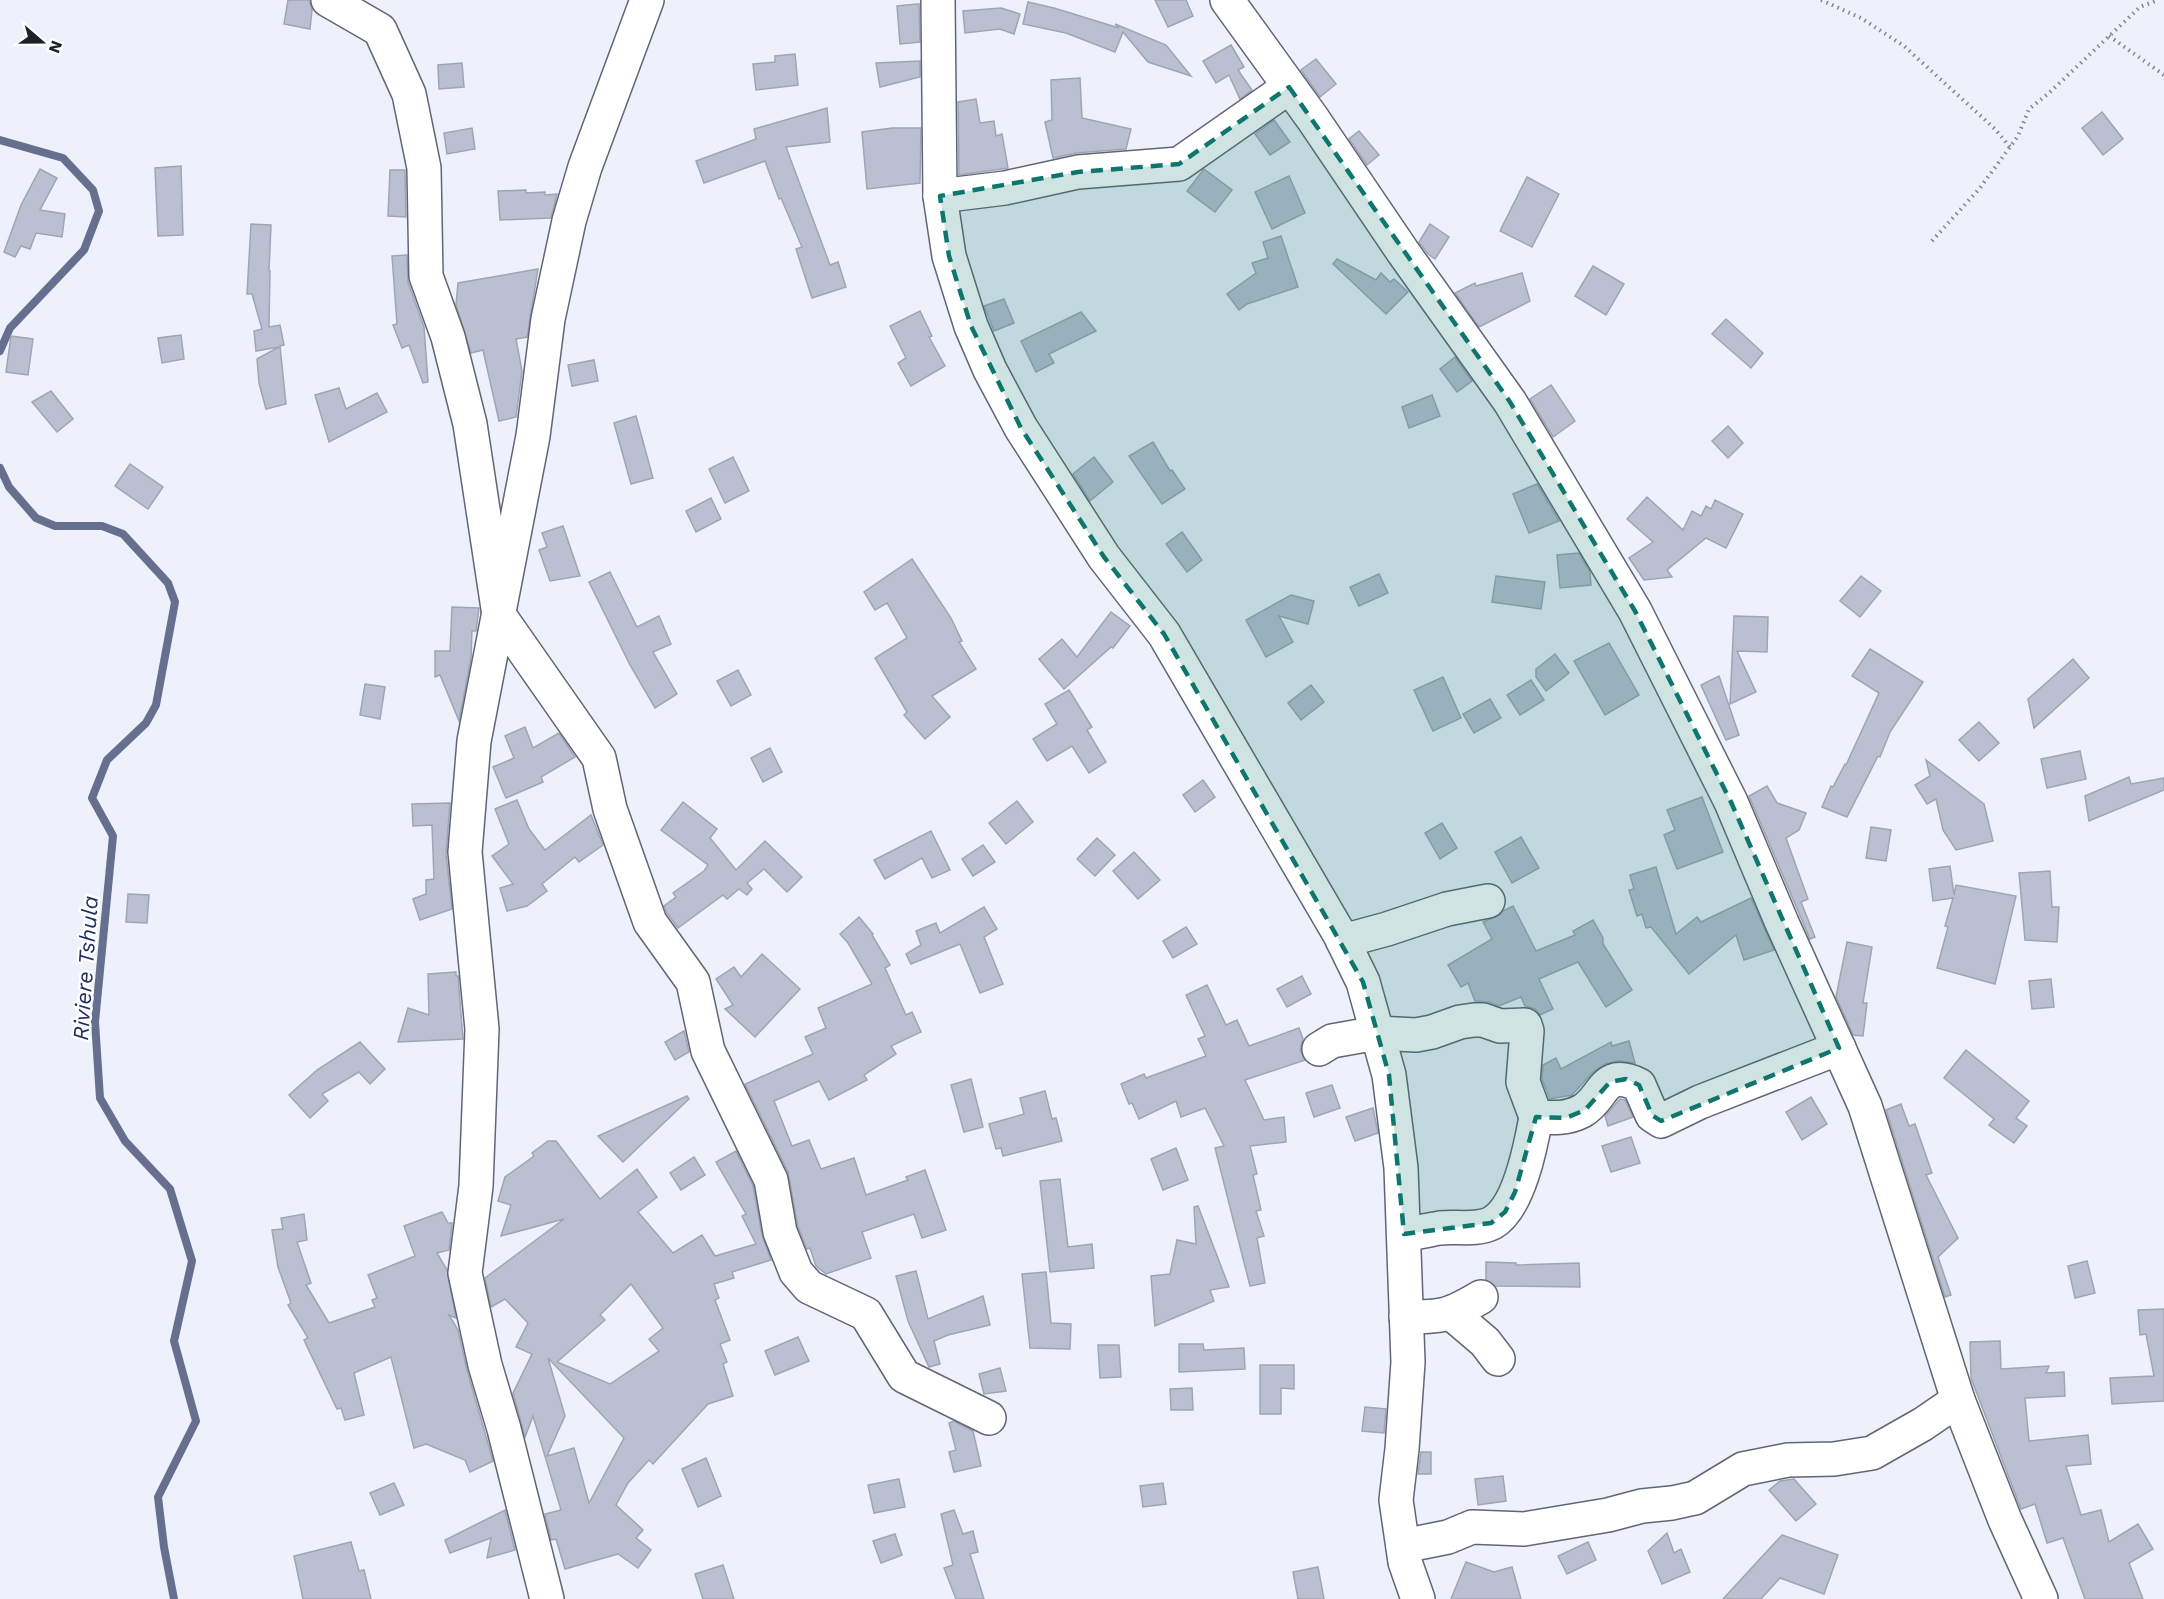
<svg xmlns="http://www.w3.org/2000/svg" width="2164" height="1599" viewBox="0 0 2164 1599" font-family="'Work Sans',sans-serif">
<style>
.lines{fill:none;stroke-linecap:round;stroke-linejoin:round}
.stream{stroke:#66708e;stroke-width:8}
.building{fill:#bac0d1;stroke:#9fa5b4;stroke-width:1.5;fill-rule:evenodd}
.minor-casing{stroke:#616675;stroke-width:36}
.path{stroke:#82858d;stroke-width:4;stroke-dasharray:1.5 4.5;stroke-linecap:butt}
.minor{stroke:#fff;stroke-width:33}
.marked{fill:#0f766e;fill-opacity:0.2;stroke:#0f766e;stroke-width:4.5;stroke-dasharray:12 8;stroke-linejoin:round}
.labels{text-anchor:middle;stroke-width:5;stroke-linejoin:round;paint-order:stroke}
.water-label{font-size:22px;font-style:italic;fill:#212e60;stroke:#fff}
</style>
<rect width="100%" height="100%" fill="#eef1fc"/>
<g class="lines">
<g class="stream">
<polyline points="0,140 63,158 93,190 99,211 84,250 10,328 0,351"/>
<polyline points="0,468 9,487 36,518 55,526 102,526 123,534 168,583 175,602 156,705 146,723 107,760 92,798 113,836 95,1022 100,1098 125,1141 170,1189 192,1261 174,1341 196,1421 158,1497 164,1547 174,1599"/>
</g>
</g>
<g class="building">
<polygon points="288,0 309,0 312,10 310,29 284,24"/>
<polygon points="1155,0 1186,0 1193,16 1168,27"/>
<polygon points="1028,2 1054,8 1119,28 1115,24 1166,45 1191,76 1148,62 1123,32 1115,52 1066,33 1023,24"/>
<polygon points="917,4 919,4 920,42 900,44 897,6"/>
<polygon points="1001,8 1020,14 1014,34 1000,29 965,33 963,11"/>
<polygon points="1231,45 1244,67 1238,70 1252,90 1240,99 1229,75 1216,83 1203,61"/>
<polygon points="795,54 798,85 756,90 753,64 775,62 775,56"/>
<polygon points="1316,59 1336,84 1320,97 1301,70"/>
<polygon points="920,61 920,77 880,87 876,63"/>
<polygon points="462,63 464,87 439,89 438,65"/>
<polygon points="1080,78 1082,118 1131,129 1126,149 1076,153 1053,158 1045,122 1052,120 1051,80"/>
<polygon points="976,99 980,123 994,121 996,136 1002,134 1008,168 959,175 958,102"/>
<polygon points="827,108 830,142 786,147 830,265 838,262 846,287 812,298 796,249 802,247 781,198 779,199 765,161 704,183 696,161 756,139 754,129"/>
<polygon points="2102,112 2123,139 2103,155 2082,128"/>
<polygon points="1274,120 1290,142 1270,155 1255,134"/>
<polygon points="472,128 475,149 447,154 444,133"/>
<polygon points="892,128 921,128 920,183 867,189 862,132"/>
<polygon points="1359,131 1379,155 1367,165 1349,139"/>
<polygon points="181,166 183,235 158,236 155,168"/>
<polygon points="40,169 57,178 40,210 65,214 62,237 36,233 30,249 21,246 15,257 4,252 21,205"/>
<polygon points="1204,169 1232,190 1215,212 1187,191"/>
<polygon points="390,170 405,170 406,217 388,216"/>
<polygon points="1289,176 1305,213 1272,229 1255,192"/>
<polygon points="1527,177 1559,194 1532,247 1500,231"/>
<polygon points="526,190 526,193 545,192 545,195 557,194 551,218 500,220 498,191"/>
<polygon points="251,224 271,225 269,271 270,271 269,327 280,325 284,345 280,346 286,404 266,409 259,383 257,359 279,347 256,351 254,331 262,329 252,294 247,294"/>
<polygon points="1430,224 1449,237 1435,259 1428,254 1419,242"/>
<polygon points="1281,236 1298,287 1247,304 1239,310 1227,294 1256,273 1252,263 1268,258 1263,242"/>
<polygon points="407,255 408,282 424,327 428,382 423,383 409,345 402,348 393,325 397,324 392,256"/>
<polygon points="1337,259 1376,280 1381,273 1390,282 1394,279 1408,292 1386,314 1333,264"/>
<polygon points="1593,266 1624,284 1606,315 1575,296"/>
<polygon points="538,269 527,337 516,339 522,371 516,417 499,421 483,350 471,353 456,305 458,283"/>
<polygon points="1522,273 1530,301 1479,327 1455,293 1475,283 1476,286"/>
<polygon points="1004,299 1014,323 994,331 984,306"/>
<polygon points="920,311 932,336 929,337 945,366 911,386 898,363 906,358 890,326"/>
<polygon points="1081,312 1096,331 1049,354 1054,363 1036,372 1021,341"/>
<polygon points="1726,319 1763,353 1751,368 1712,334"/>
<polygon points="181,335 184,359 162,363 158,338"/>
<polygon points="11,336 33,339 28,375 6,372"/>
<polygon points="1455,357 1472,381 1457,392 1440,369"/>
<polygon points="594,360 598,381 572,386 568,365"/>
<polygon points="1551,385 1575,421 1553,437 1530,399"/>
<polygon points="339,388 346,409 377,393 387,412 329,442 315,395"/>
<polygon points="51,391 73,419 57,432 32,402"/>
<polygon points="1432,395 1440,416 1409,428 1402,407"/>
<polygon points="636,416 653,478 631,484 614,423"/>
<polygon points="1728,426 1743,443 1728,458 1712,441"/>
<polygon points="1153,442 1170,471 1172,470 1185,489 1162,504 1129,456"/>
<polygon points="733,457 749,491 725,503 709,469"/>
<polygon points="1094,457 1113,482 1090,501 1073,474"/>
<polygon points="130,464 163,487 148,509 115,486"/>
<polygon points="1537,484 1559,521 1529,533 1513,494"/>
<polygon points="1647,497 1683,530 1692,511 1701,516 1706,506 1711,509 1715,500 1743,514 1726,548 1706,538 1667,570 1672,577 1644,580 1629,558 1653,542 1627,519"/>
<polygon points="711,498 721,519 696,532 686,511"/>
<polygon points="563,526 580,576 550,581 539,550 547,547 542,533"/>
<polygon points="1182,532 1202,560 1187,572 1166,544"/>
<polygon points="1579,553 1590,572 1591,585 1560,588 1557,555"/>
<polygon points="912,559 951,618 962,641 959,642 976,669 932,696 950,717 925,739 904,715 907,712 875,658 907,638 887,603 875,610 864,592"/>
<polygon points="610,572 637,627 659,616 671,644 653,652 677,694 655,708 630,665 589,582"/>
<polygon points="1379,574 1388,593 1359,606 1350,587"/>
<polygon points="1496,576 1545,582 1541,609 1492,602"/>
<polygon points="1861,576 1881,591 1860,617 1840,601"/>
<polygon points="1291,595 1314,601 1308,624 1279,616 1293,642 1266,657 1246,620"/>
<polygon points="452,607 479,608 476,631 472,631 471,658 459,721 440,675 435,677 435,651 450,651"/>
<polygon points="1111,612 1130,626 1113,648 1111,647 1064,689 1039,659 1062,639 1077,657"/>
<polygon points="1734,616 1768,617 1767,652 1737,651 1756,692 1730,704"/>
<polygon points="1609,643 1639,695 1605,715 1574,661"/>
<polygon points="1870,649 1923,682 1890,732 1880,757 1878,756 1847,817 1822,807 1831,786 1833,787 1845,764 1846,765 1879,693 1852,676"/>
<polygon points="1555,654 1569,673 1546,691 1536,677 1536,669"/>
<polygon points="2073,659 2089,678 2034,728 2028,699"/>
<polygon points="738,670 751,695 731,706 717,681"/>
<polygon points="1719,676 1739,735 1726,740 1701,685"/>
<polygon points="1443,677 1461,718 1433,731 1414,690"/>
<polygon points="1531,680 1544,700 1520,715 1507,695"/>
<polygon points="365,684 385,687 380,719 360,715"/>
<polygon points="1311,685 1324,702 1301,720 1288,703"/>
<polygon points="1069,690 1092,727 1087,730 1106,762 1089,773 1072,746 1047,761 1033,739 1057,724 1045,704"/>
<polygon points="1490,699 1501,718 1474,733 1463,714"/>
<polygon points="1979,722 1999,743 1979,761 1959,740"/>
<polygon points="525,727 533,748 559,733 575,757 541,777 543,782 506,798 493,767 514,758 505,736"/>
<polygon points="770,748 782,772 763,782 751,758"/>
<polygon points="2080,751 2086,779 2047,788 2041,759"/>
<polygon points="1926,760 1984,804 1993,841 1956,850 1943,830 1936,799 1927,804 1915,785 1930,776"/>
<polygon points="2129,777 2131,784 2164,778 2164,790 2089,821 2085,796"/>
<polygon points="1203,780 1215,797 1195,812 1183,795"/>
<polygon points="1767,786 1777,803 1806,813 1799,830 1786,838 1808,899 1801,902 1815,937 1810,939 1749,796"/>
<polygon points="1702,797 1723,852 1677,869 1664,835 1675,830 1667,810"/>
<polygon points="517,800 529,829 545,850 591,815 603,845 579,862 575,857 542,884 547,891 527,906 507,911 500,888 513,884 492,856 509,844 495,809"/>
<polygon points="1017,801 1033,822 1006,844 989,823"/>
<polygon points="683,802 717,829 710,838 736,870 765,841 802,877 787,892 764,869 747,883 752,889 747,895 739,889 727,899 723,895 678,928 667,913 664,906 676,897 673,893 704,871 708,865 661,830"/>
<polygon points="450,803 446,854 452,909 420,920 413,899 426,894 426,880 434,879 432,825 413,826 412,804"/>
<polygon points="1442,823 1457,848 1440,859 1425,833"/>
<polygon points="1871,827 1891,830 1886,861 1866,858"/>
<polygon points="931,831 950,870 932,878 922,858 885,879 874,860"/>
<polygon points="1521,837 1539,868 1512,883 1495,852"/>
<polygon points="1097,838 1115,855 1095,876 1077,859"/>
<polygon points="983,845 995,862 973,876 962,859"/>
<polygon points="1134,852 1160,880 1138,899 1113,871"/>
<polygon points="1950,866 1954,895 1956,885 2016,896 1995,984 1937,968 1948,927 1945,926 1953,898 1933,901 1929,869"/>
<polygon points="1656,867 1676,934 1697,917 1701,922 1751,898 1774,950 1744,960 1736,935 1689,974 1651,927 1646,928 1642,914 1637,916 1629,890 1634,889 1630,875"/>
<polygon points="2050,871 2052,907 2059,907 2057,942 2025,940 2019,873"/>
<polygon points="128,894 149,895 147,923 126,922"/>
<polygon points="1513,906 1536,951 1575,935 1573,931 1593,920 1603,938 1603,944 1632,990 1606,1007 1578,962 1539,979 1553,1009 1540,1015 1535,1009 1525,1006 1521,997 1499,1006 1489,1002 1475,1001 1468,983 1461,987 1448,965 1492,939 1483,922 1500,915 1503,911"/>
<polygon points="984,907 997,929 984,937 1003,984 980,993 960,944 911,964 906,954 921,945 916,931 936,923 940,933"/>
<polygon points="859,917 873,934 872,935 890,965 885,968 906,1015 912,1012 921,1032 891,1046 896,1054 864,1075 867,1080 829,1100 819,1081 774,1101 792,1146 809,1140 821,1169 854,1158 866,1195 908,1180 906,1177 925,1170 946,1230 922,1238 914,1214 862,1232 871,1258 826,1274 816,1266 810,1248 807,1249 798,1227 788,1172 745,1084 813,1054 805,1037 826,1028 818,1008 872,984 848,943 840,934"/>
<polygon points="1186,927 1197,944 1173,958 1163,941"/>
<polygon points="1847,942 1872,947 1863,1003 1867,1003 1863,1036 1853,1035 1836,997"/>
<polygon points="762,954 800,989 755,1037 725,1009 733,1005 716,979 734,967 741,977"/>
<polygon points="456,972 456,976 458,976 463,1039 398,1042 408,1008 429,1015 428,974"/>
<polygon points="1302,976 1311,994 1287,1007 1277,989"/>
<polygon points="2051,979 2054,1007 2032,1009 2029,981"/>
<polygon points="1207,985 1226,1025 1237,1020 1249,1046 1299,1028 1303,1039 1300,1050 1305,1060 1245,1080 1264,1120 1284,1117 1286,1142 1250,1146 1257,1174 1253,1175 1261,1210 1256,1211 1264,1236 1257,1238 1265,1283 1250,1286 1215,1148 1224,1146 1205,1108 1181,1117 1176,1101 1139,1119 1132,1103 1129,1104 1121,1084 1144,1074 1146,1078 1206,1056 1198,1039 1205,1036 1186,995"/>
<polygon points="684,1031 689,1052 675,1060 665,1042"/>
<polygon points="1629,1041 1635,1063 1619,1061 1605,1064 1593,1072 1572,1095 1550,1099 1542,1079 1543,1065 1556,1058 1561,1069 1611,1042 1612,1046"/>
<polygon points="360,1042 385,1069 370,1084 359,1072 322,1094 328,1101 310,1118 289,1095 317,1070"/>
<polygon points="1966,1050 2029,1101 2016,1118 2027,1126 2014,1143 1989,1125 1994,1119 1944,1078"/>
<polygon points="971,1079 983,1127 964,1132 951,1085"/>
<polygon points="1332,1085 1340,1108 1314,1117 1306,1093"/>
<polygon points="1045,1091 1052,1119 1056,1118 1062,1141 1003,1156 1001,1148 996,1149 989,1124 1024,1114 1020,1098"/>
<polygon points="687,1096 689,1099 623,1162 598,1136"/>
<polygon points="1811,1097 1827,1124 1802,1140 1786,1112"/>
<polygon points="1620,1099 1625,1100 1633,1117 1608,1126 1605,1116"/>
<polygon points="1901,1104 1909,1126 1915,1124 1932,1173 1926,1175 1958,1238 1938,1257 1951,1295 1945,1297 1886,1110"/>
<polygon points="1373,1108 1378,1133 1355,1141 1346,1117"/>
<polygon points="1631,1137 1640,1163 1611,1172 1602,1146"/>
<path d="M548 1141H556L600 1199 637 1169 657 1197 638 1212 673 1253 702 1235 715 1256 756 1244 742 1216 746 1214 716 1162 736 1151 753 1186 762 1235 771 1260 732 1272 734 1278 714 1284 719 1298 715 1300 730 1340 720 1344 727 1362 723 1364 733 1396 708 1404 653 1464 649 1460 628 1483 616 1505 643 1530 636 1538 651 1550 638 1568 618 1554 565 1569 556 1539 551 1540 545 1514 561 1510 533 1416 525 1437 513 1393 532 1354 516 1347 528 1323 505 1299 491 1307 485 1278 564 1219 501 1236 511 1205 498 1201 505 1177 534 1156 532 1153ZM631 1284 663 1328 649 1339 659 1351 610 1384 557 1362 605 1320 600 1315ZM548 1358 624 1438 589 1503 574 1448 547 1456 565 1416Z"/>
<polygon points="1176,1148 1188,1180 1163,1190 1151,1159"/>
<polygon points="694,1157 705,1175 681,1190 670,1173"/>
<polygon points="1060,1179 1068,1247 1092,1244 1094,1268 1050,1272 1040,1181"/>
<polygon points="1198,1206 1229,1287 1210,1290 1214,1301 1155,1326 1151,1276 1170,1274 1177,1240 1196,1244 1194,1207"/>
<polygon points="442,1212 448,1223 452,1223 452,1225 449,1250 437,1253 447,1270 456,1318 449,1315 458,1330 467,1370 493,1461 470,1472 465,1460 426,1444 414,1448 391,1357 354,1373 364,1415 345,1420 341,1408 337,1409 304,1340 308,1338 288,1305 291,1303 278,1267 272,1230 283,1229 281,1218 304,1214 307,1240 297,1242 311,1283 306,1285 329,1323 375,1307 372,1300 377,1298 368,1275 415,1256 404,1226"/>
<polygon points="2087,1261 2095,1293 2075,1298 2068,1266"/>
<polygon points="1486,1262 1516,1263 1516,1265 1579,1263 1580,1287 1495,1286 1486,1280"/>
<polygon points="916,1271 928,1319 983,1296 990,1325 948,1335 934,1341 940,1364 929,1367 908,1321 896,1276"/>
<polygon points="1046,1272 1051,1323 1071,1324 1070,1349 1030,1348 1022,1274"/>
<polygon points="2164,1309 2164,1401 2112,1404 2110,1378 2154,1376 2146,1334 2140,1335 2138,1310"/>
<polygon points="798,1337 809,1361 775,1375 765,1351"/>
<polygon points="2000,1341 2001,1369 2049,1366 2046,1373 2064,1372 2065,1396 2025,1398 2029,1441 2088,1435 2091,1464 2066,1466 2081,1515 2101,1510 2109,1542 2138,1524 2153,1549 2129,1563 2143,1599 2085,1599 2063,1538 2047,1543 2035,1504 2021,1509 1971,1378 1970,1342"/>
<polygon points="1179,1344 1203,1344 1204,1350 1244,1348 1245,1369 1179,1372"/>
<polygon points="1098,1345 1119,1345 1121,1377 1100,1378"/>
<polygon points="1260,1365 1294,1365 1294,1389 1281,1388 1281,1414 1260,1414"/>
<polygon points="1000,1368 1006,1391 984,1394 979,1374"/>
<polygon points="1192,1388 1193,1410 1171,1410 1170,1389"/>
<polygon points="1365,1407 1386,1409 1384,1433 1362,1431"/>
<polygon points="954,1421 973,1431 981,1466 954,1472 949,1452 956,1450 949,1423"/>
<polygon points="1421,1452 1431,1452 1431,1474 1418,1474"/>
<polygon points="706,1458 721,1496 698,1507 682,1469"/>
<polygon points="1503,1476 1506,1501 1478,1505 1475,1479"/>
<polygon points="899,1479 905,1507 874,1513 868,1485"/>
<polygon points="1794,1479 1816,1504 1796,1521 1769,1490 1780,1481"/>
<polygon points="394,1483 404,1505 380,1515 370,1493"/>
<polygon points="1163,1483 1166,1504 1143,1507 1140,1486"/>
<polygon points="505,1510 515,1550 487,1558 491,1538 450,1553 445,1540"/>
<polygon points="954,1510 963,1534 973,1531 978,1552 970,1554 984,1599 956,1599 944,1568 953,1565 941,1514"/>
<polygon points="1667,1533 1674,1553 1681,1549 1690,1572 1662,1584 1648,1551"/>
<polygon points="895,1534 902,1555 881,1563 873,1541"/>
<polygon points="1782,1535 1838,1555 1824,1594 1780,1578 1761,1599 1723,1599"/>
<polygon points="351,1542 359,1571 364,1570 371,1599 303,1599 294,1556"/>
<polygon points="1588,1542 1596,1560 1567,1574 1558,1556"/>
<polygon points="1466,1562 1494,1572 1512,1567 1521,1599 1451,1599"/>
<polygon points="723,1565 734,1599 703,1599 695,1574"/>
<polygon points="1318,1567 1324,1599 1298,1599 1293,1572"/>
</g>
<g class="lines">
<defs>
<g id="minor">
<polyline points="328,0 380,30 409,94 424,168 426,276 448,337 470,424 499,615 599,758 610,809 650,922 693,982 708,1051 771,1180 780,1232 796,1272 809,1287 866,1314 904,1376 989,1418"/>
<polyline points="938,0 940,196 949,256 971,326 990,370 1021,428 1104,557 1164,634 1340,935 1363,982 1389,1075 1401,1168 1408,1362 1402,1449 1396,1500 1405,1562 1418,1599"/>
<polyline points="1227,0 1313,119 1403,252 1510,402 1635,611 1731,802 1782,923 1865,1106 1958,1400 2005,1520 2041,1599"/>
<polyline points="940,196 1005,188 1078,172 1179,164 1289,87"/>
<polyline points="1343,941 1387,929 1447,909 1488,901"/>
<polyline points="1319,1049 1332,1041 1377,1033 1416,1035 1432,1032 1460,1022 1474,1020 1483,1020 1500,1026 1525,1025 1527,1031 1523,1082 1536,1117"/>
<path d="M1404 1234C1416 1233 1428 1230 1440 1228 1457 1226 1476 1231 1492 1223 1519 1208 1531 1145 1536 1117 1553 1118 1567 1119 1582 1111 1605 1098 1602 1067 1639 1085L1652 1115 1661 1121 1700 1102 1839 1048"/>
<polyline points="1451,1313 1485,1342 1498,1359"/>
<path d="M1406 1317C1443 1317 1449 1316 1481 1297"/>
<polyline points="1403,1546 1448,1537 1472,1527 1524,1529 1608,1515 1642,1506 1672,1503 1695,1498 1743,1469 1788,1460 1834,1459 1872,1453 1923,1424 1958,1400"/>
<polyline points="547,1599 504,1429 485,1365 465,1273 476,1186 482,1029 465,852 474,741 533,436 548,319 569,221 585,167 647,0"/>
</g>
</defs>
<use href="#minor" class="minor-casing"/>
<g class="path">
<polyline points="1821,0 1861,18 1904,46 1995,129 2010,147"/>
<polyline points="2109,36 2164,75"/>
<polyline points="1932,241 1980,188 2018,136 2029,109 2049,93 2140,7 2158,0"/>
</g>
<use href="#minor" class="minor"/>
</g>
<path class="marked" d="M1289 87 1510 402 1635 611 1731 802 1839 1048 1661 1121 1652 1115 1639 1085 1626 1079 1610 1082 1585 1110 1566 1118 1536 1117 1515 1192 1505 1212 1491 1223 1404 1234 1389 1075 1363 982 1164 634 1104 557 1021 428 971 326 949 256 940 196 1078 172 1179 164Z"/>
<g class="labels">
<g class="water-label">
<text transform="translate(85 968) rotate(-86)" y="8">Riviere Tshula</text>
</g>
</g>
<g transform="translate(42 42) rotate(110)" stroke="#ffffff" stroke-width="4.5" paint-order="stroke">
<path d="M0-4.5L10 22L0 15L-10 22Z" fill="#1d2026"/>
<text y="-9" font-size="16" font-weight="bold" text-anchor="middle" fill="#1d2026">N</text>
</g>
</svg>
